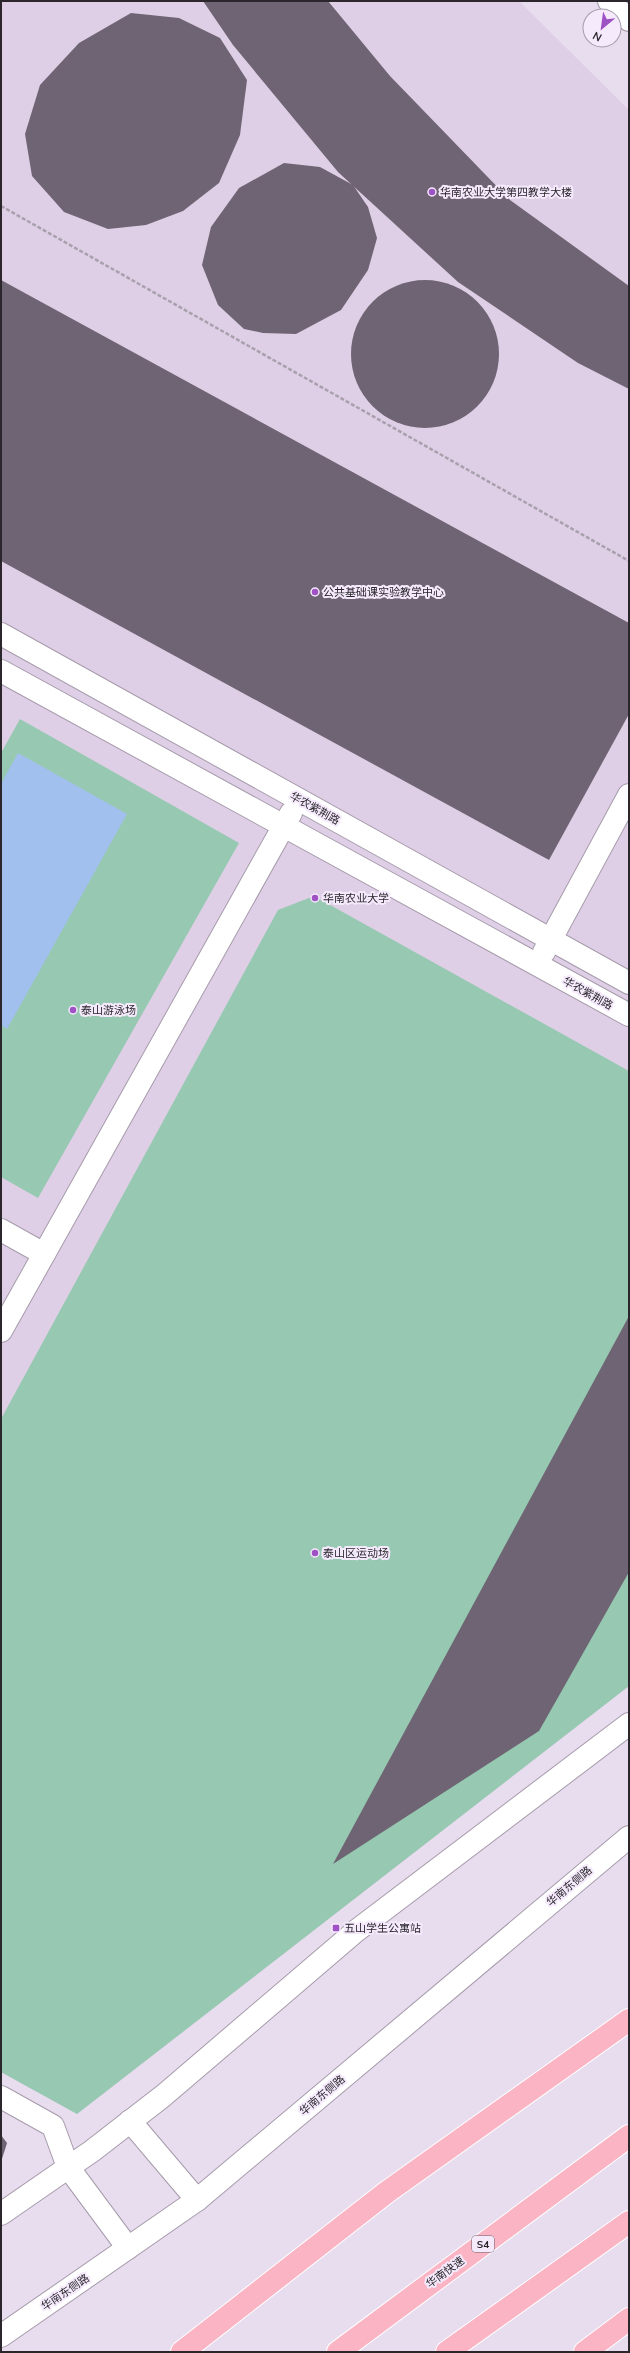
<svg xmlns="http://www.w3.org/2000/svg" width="630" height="2353" viewBox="0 0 630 2353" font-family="Mulish,'Noto Sans SC',sans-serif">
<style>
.built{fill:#decfe6}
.green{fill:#97c8b1}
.water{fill:#a2c0ee}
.building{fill:#6e6473}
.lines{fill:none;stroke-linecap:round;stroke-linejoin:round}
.minor-casing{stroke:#a69bab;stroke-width:24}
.tertiary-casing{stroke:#a69bab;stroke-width:24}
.motorway-casing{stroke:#fff;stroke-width:24}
.path{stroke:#a9a0ae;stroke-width:2.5;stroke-dasharray:4 2;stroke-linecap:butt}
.minor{stroke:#fff;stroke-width:22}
.tertiary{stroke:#fff;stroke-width:22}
.motorway{stroke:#fab4c4;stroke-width:22}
.poi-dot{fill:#9e52c4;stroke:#f5eafc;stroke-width:1.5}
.labels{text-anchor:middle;stroke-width:4;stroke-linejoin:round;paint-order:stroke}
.shield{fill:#f5eafc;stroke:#67616a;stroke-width:1}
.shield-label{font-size:10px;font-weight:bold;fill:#2a262c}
.poi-label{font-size:11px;fill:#2a262c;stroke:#f5eafc;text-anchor:start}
.street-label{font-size:11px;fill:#2a262c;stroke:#f5eafc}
</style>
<rect width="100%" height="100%" fill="#e8ddee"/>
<polygon class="built" points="1,1 519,1 629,110 629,1686 77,2114 1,2072"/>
<g class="green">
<polygon points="20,719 239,843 38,1198 1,1177 1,753"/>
<polygon points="314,896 629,1071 629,1686 77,2114 1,2072 1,1419 278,910"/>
</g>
<polygon class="water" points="18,753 127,814 7,1029 1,1025 1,784"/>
<g class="building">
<polygon points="203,1 328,1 390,76 510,200 629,286 629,389 578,363 458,282 338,172 233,45"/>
<polygon points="131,13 179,18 220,38 247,80 240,135 219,183 183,211 146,225 108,229 64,212 32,176 25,134 40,85 79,43"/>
<polygon points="284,163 320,167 353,185 368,207 377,238 368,270 341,310 296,334 263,333 244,329 218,305 202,265 211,227 239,188"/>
<polygon points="1,280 629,623 629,714 549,860 1,561"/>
<circle cx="425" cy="354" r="74"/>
<polygon points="629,1316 629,1572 539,1731 333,1864"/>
<polygon points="1,2135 7,2143 1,2162"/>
</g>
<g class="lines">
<defs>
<g id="minor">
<polyline points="1,634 629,983"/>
<polyline points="1,671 629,1015"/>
<polyline points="544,952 629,795"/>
<polyline points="1,1230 44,1254"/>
<polyline points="1,1331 291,813"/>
<polyline points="1,2097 53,2126 68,2167"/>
</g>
<g id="tertiary">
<polyline points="609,1 629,20"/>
<polyline points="130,2121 197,2200"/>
<polyline points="68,2167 128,2248"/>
<polyline points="1,2214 92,2151 163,2096 356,1931 629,1724"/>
<polyline points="1,2336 197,2200 629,1837"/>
</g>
<g id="motorway">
<polyline points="182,2352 387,2192 629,2020"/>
<polyline points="338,2352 629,2136"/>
<polyline points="447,2352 629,2222"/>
<polyline points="585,2352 629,2319"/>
</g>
</defs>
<use href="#minor" class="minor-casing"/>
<use href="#tertiary" class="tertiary-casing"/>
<use href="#motorway" class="motorway-casing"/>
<polyline class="path" points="1,206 629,561"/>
<use href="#minor" class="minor"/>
<use href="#tertiary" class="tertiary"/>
<use href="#motorway" class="motorway"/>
</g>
<g class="poi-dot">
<circle cx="432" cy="192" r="4"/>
<circle cx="315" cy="592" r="4"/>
<circle cx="315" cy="898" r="4"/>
<circle cx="73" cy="1010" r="4"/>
<circle cx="315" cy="1553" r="4"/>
<rect x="332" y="1924" width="8" height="8" rx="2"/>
</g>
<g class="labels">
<rect class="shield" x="472" y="2236" width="22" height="16" rx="3"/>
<g class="shield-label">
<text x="483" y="2248">S4</text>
</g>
<g class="poi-label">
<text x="440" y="196">华南农业大学第四教学大楼</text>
<text x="323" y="596">公共基础课实验教学中心</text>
<text x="323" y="902">华南农业大学</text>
<text x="81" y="1014">泰山游泳场</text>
<text x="323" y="1557">泰山区运动场</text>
<text x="344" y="1932">五山学生公寓站</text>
</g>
<g class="street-label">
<text transform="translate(315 808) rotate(29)" y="4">华农紫荆路</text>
<text transform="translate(588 993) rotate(29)" y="4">华农紫荆路</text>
<text transform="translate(569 1886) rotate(-40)" y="4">华南东侧路</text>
<text transform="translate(322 2095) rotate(-40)" y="4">华南东侧路</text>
<text transform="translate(445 2272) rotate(-36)" y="4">华南快速</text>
<text transform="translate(65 2292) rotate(-34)" y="4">华南东侧路</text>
</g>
</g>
<rect width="630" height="2353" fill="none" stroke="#2a262c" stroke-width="4"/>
<g transform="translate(602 28) rotate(209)"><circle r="19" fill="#f5eafc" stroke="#a49ca9"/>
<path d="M0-3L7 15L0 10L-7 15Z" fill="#9e52c4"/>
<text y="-6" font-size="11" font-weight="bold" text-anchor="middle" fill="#2a262c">N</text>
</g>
</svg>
